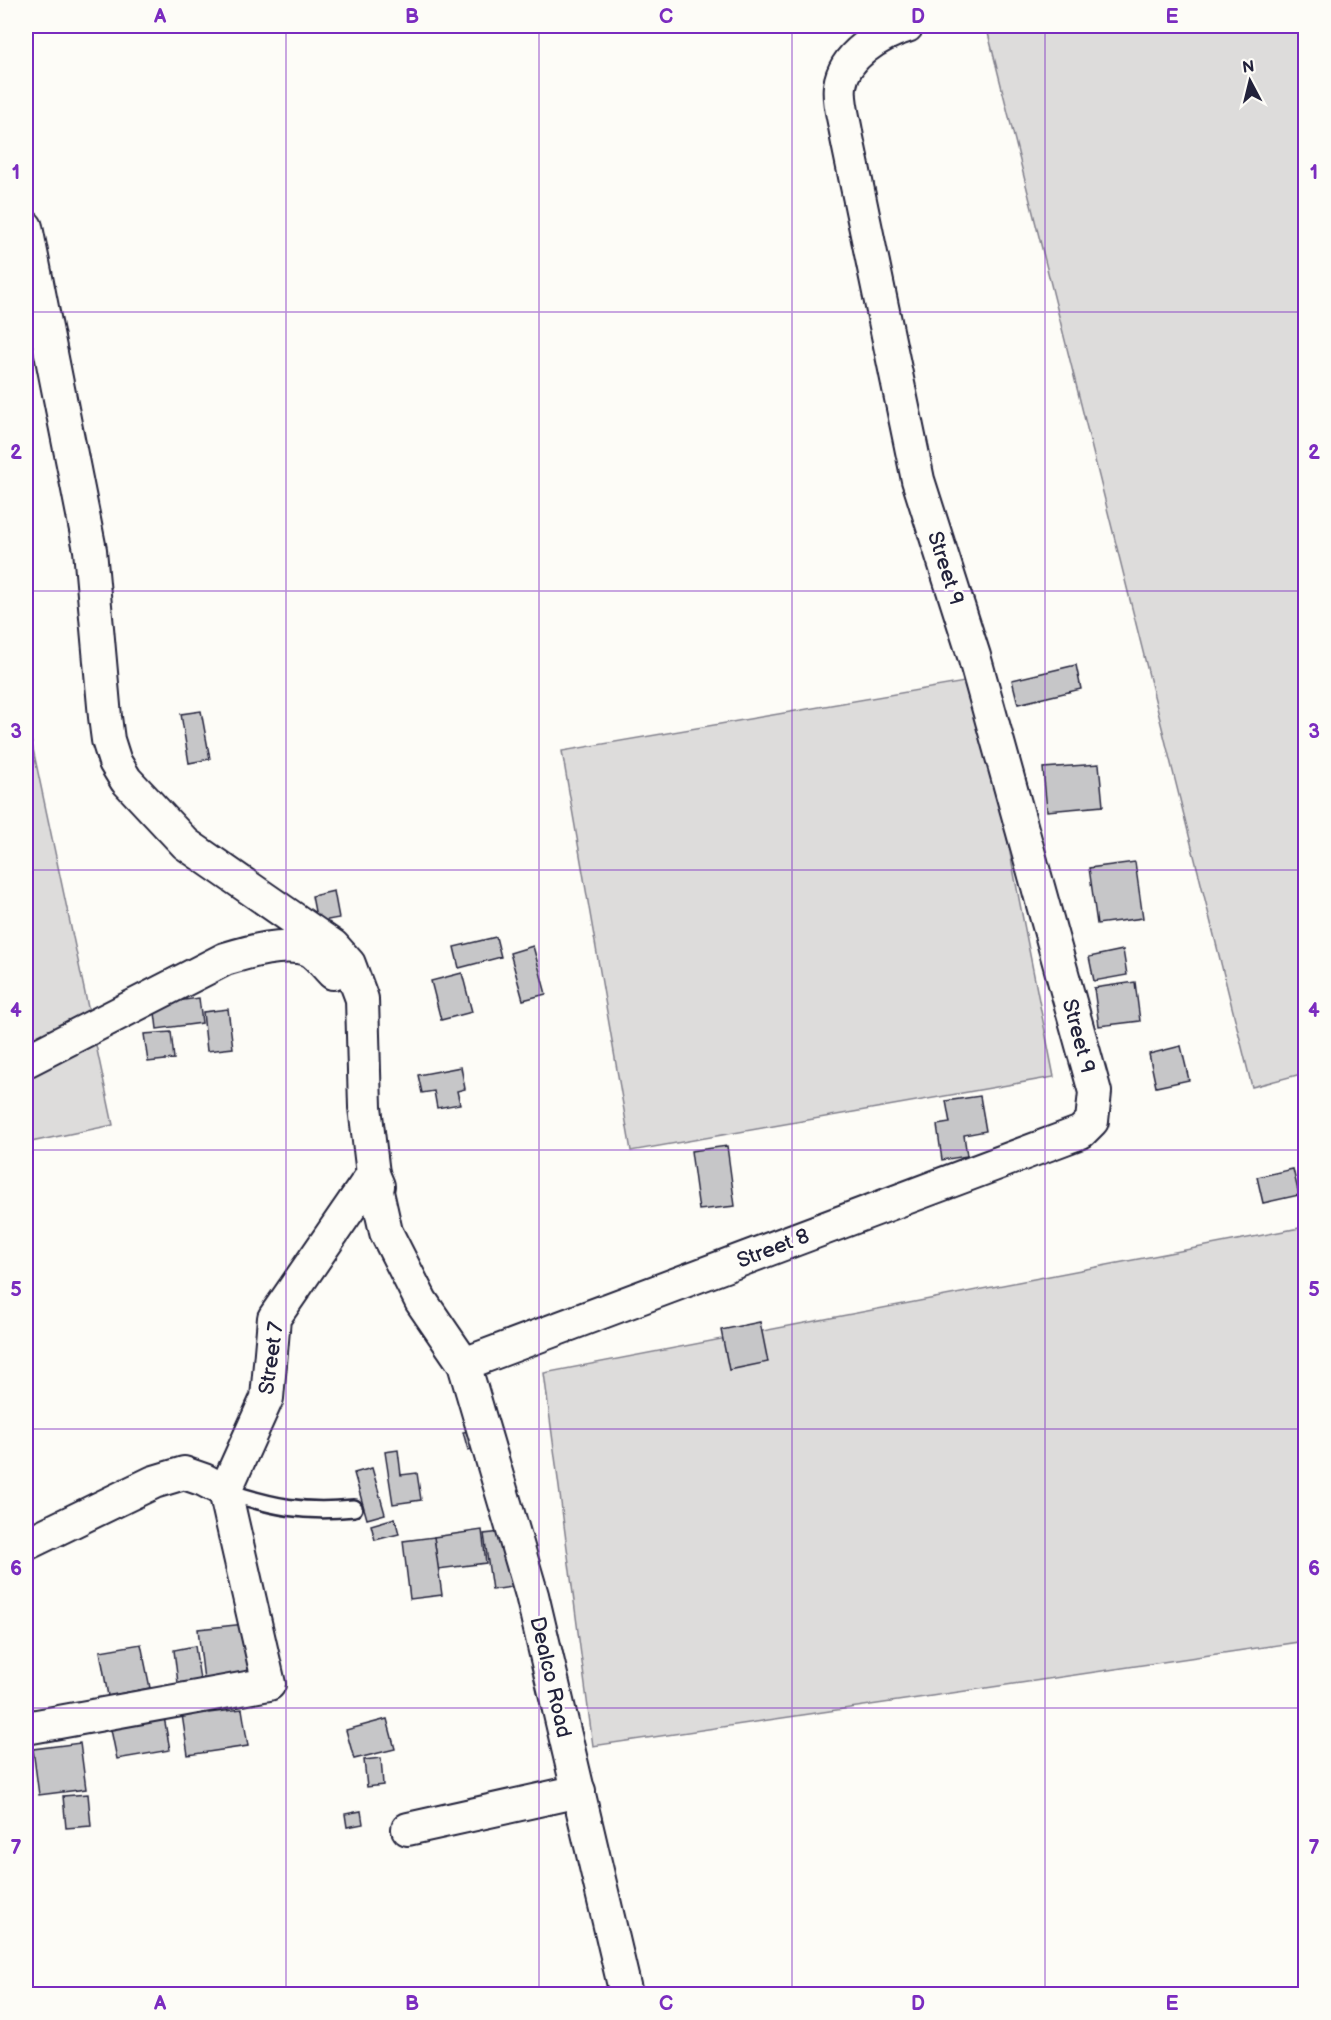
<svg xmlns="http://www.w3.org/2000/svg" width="1331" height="2020" viewBox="0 0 1331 2020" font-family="'Balsamiq Sans',sans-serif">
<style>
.green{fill:#dddcdb;stroke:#807f8b;stroke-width:1.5}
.building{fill:#c6c6c8;stroke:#22223b;stroke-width:1.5}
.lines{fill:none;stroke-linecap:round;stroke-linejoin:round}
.lane-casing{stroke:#22223b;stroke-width:20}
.street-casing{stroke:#22223b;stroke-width:36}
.lane{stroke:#fdfcf7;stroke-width:15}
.street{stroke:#fdfcf7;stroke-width:32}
.grid{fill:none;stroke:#7b2cbf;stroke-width:1.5;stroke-opacity:0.55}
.labels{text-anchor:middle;stroke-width:5;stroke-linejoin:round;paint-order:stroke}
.street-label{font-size:21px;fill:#22223b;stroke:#fdfcf7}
.neatline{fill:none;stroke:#7b2cbf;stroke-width:2}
.grid-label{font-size:20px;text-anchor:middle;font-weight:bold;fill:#7b2cbf}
</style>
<rect width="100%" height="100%" fill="#fdfcf7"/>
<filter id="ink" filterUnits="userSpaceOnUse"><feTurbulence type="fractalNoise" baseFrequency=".0167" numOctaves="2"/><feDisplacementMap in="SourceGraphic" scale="12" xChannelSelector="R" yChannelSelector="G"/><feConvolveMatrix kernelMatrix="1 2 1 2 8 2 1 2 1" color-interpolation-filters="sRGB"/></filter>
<g filter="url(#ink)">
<g class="green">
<polygon points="1001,26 1305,26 1305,1073 1252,1087 987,29"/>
<polygon points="976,680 1054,1077 631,1151 562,751"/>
<polygon points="26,716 113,1125 26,1143"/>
<polygon points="1305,1227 1305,1641 593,1746 544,1373"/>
</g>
<g class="building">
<polygon points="1306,48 1306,71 1300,50"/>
<polygon points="1076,665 1081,689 1018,704 1012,680"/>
<polygon points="201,711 210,759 189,763 181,714"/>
<polygon points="1099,764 1103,806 1047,811 1043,768"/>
<polygon points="1135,862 1143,918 1097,924 1089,868"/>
<polygon points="334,891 339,918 317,922 312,896"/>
<polygon points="496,937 501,957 459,968 454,947"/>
<polygon points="533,946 546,994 523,1000 510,953"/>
<polygon points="1123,950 1127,975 1094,981 1089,957"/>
<polygon points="462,973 472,1012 441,1020 431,981"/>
<polygon points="1135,982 1140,1021 1099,1026 1094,988"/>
<polygon points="199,998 202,1023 157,1029 154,1004"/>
<polygon points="228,1009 233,1048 207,1051 203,1012"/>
<polygon points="171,1032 174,1059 148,1062 144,1034"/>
<polygon points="1181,1046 1189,1080 1156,1087 1149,1054"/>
<polygon points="461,1067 465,1089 457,1091 460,1104 437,1108 434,1091 422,1093 418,1075"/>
<polygon points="980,1096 986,1131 964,1135 967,1156 942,1160 937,1125 950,1123 946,1101"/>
<polygon points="727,1146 735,1206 699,1210 691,1151"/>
<polygon points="1293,1169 1299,1195 1263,1203 1257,1177"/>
<polygon points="760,1322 768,1362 729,1370 721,1330"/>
<polygon points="479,1429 483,1447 468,1450 463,1432"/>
<polygon points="398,1450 401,1475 417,1473 421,1500 393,1504 385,1452"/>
<polygon points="372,1468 385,1514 367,1519 354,1473"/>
<polygon points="395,1518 399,1534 375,1540 371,1525"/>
<polygon points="482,1530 486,1563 438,1569 434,1537"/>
<polygon points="510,1531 518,1586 492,1590 484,1534"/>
<polygon points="434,1537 442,1595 410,1599 403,1541"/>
<polygon points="245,1624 250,1675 204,1680 198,1629"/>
<polygon points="141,1644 150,1688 108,1696 100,1651"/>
<polygon points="195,1646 200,1680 178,1683 174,1650"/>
<polygon points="207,1697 209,1713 242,1709 248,1746 188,1755 180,1701"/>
<polygon points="162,1706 170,1750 117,1759 108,1715"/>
<polygon points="387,1719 395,1749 354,1759 346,1730"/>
<polygon points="80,1743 86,1789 39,1795 33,1749"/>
<polygon points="381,1758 383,1785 367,1787 364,1760"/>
<polygon points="26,1768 31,1806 26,1807"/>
<polygon points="88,1794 91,1826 66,1828 63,1796"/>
<polygon points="361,1811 363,1824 347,1827 345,1814"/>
</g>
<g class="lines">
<defs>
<path id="lane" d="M225 1491C274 1507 302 1513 354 1508"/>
<g id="street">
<polyline points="26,227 90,550 105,717 108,740 115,762 126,780 186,844 333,946 349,964 362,999 365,1107 373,1174 386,1232 421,1301 464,1364 532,1595 626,1994"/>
<path d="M26 1061 225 959C248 952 285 941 309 950 317 954 326 966 333 973"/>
<path d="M464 1364 1081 1132 1092 1121 1095 1092 974 656 918 480 847 138C845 122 838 102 840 86 844 55 880 34 907 26"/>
<polyline points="26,1544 154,1482 184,1473 204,1480 225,1491"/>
<polyline points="26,1728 269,1684 225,1491 267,1398 274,1318 373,1174 378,1186"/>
<polyline points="408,1829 579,1791"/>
</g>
</defs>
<use href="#lane" class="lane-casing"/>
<use href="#street" class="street-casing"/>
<use href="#lane" class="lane"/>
<use href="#street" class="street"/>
</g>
</g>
<path class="grid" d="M286 26V1994M539 26V1994M792 26V1994M1045 26V1994M26 312H1306M26 591H1306M26 870H1306M26 1150H1306M26 1429H1306M26 1708H1306"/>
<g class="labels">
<g class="street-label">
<text transform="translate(946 568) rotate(72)" y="7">Street 9</text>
<text transform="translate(1079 1036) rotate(75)" y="7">Street 9</text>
<text transform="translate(773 1248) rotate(-21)" y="7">Street 8</text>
<text transform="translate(271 1358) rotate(-82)" y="7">Street 7</text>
<text transform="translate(551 1677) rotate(77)" y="7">Dealco Road</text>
</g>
</g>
<rect width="1331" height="2020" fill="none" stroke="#fdfcf7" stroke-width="66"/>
<g transform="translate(1250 81) rotate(353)" stroke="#fdfcf7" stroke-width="4.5" paint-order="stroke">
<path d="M0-4.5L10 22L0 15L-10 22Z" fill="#22223b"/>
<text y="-9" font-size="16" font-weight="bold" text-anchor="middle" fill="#22223b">N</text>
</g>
<rect x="33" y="33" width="1265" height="1954" class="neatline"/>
<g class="grid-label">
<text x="160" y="23">A</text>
<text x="412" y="23">B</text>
<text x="666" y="23">C</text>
<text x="918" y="23">D</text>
<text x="1172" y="23">E</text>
<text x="16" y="179">1</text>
<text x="1314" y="179">1</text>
<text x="16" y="459">2</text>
<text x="1314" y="459">2</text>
<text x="16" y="738">3</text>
<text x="1314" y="738">3</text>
<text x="16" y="1017">4</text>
<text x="1314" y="1017">4</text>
<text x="16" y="1296">5</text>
<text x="1314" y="1296">5</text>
<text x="16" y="1575">6</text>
<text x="1314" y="1575">6</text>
<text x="16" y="1854">7</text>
<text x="1314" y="1854">7</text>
<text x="160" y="2010">A</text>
<text x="412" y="2010">B</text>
<text x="666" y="2010">C</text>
<text x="918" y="2010">D</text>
<text x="1172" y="2010">E</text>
</g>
</svg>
